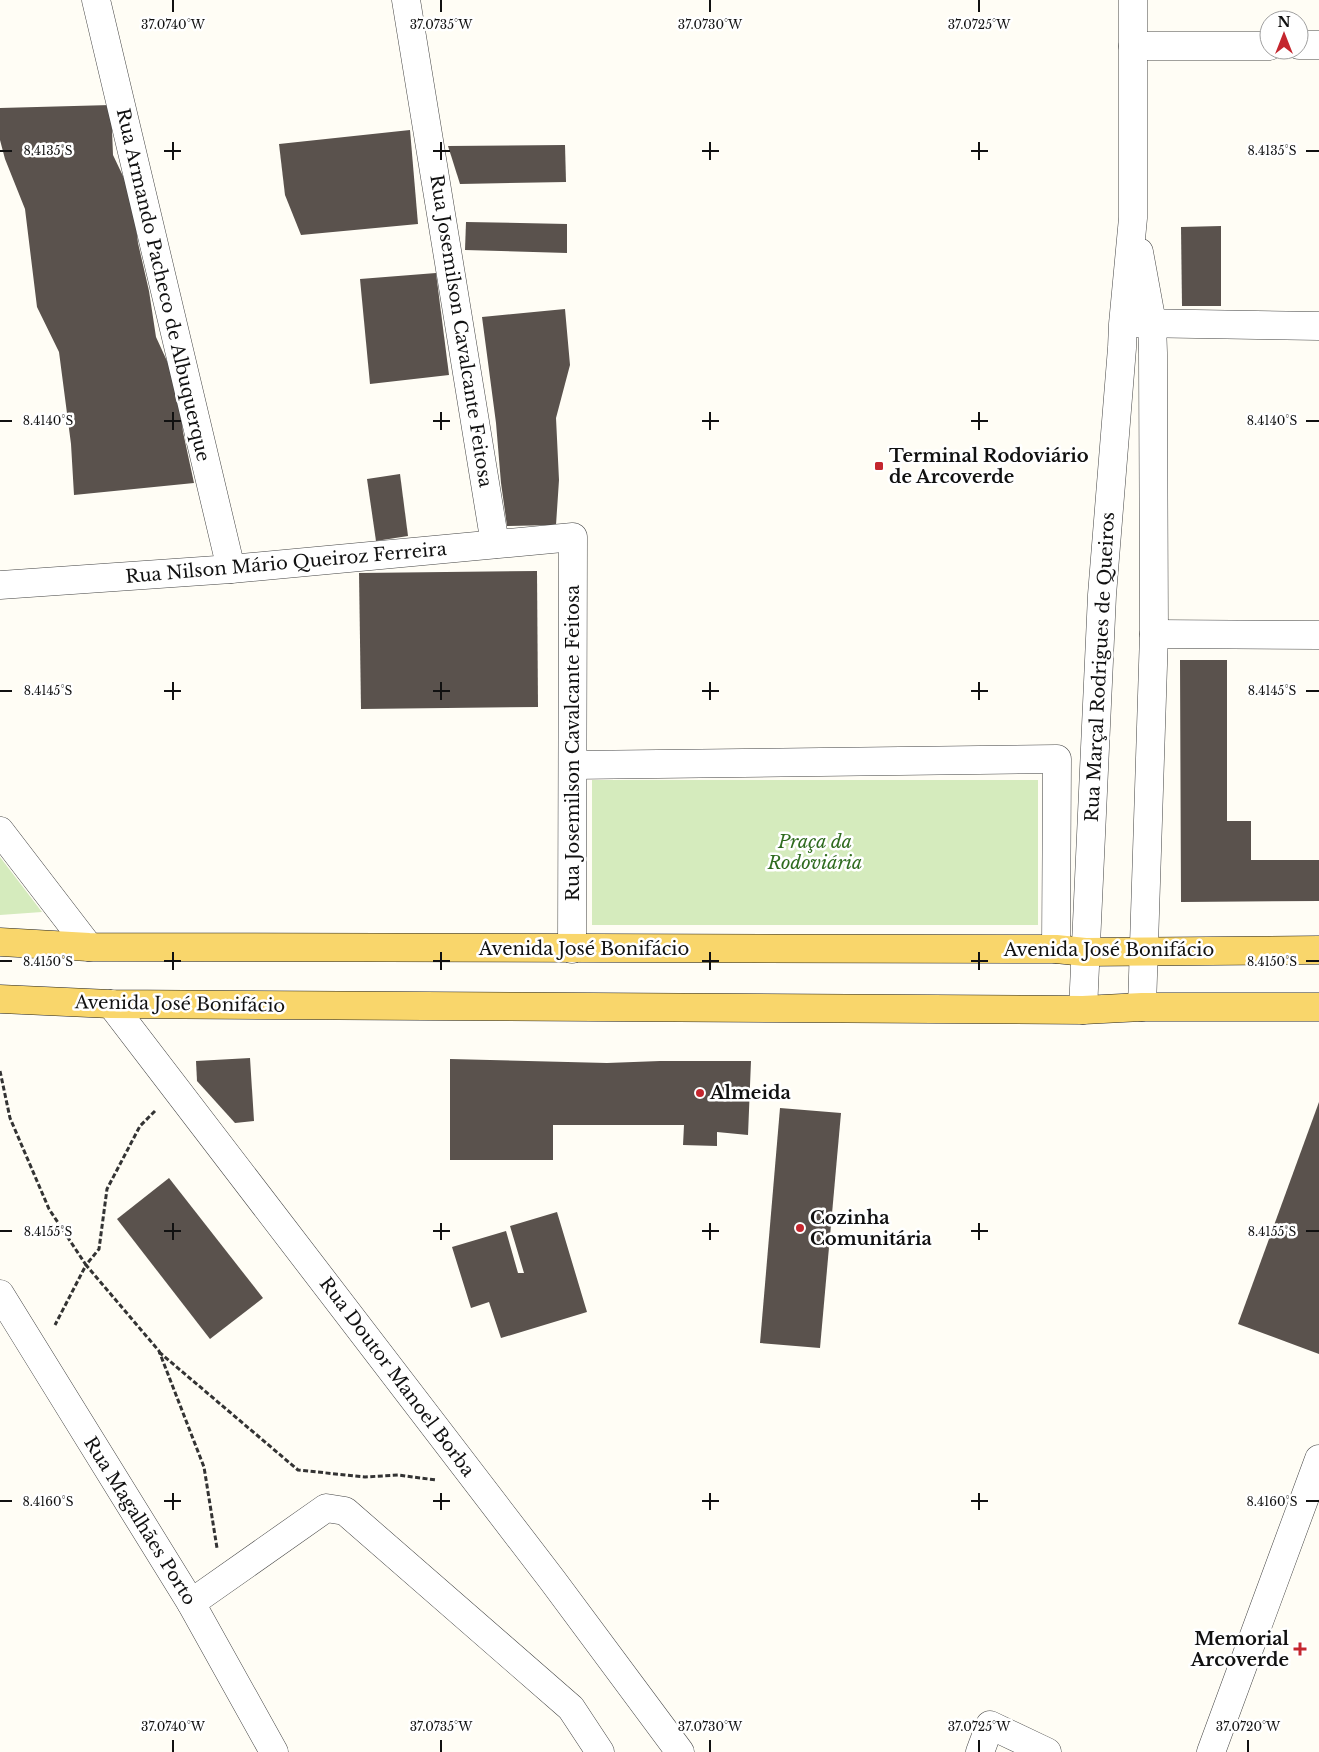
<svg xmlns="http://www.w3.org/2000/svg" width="1319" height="1752" viewBox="0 0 1319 1752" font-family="'Libre Baskerville',serif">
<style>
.green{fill:#d5ebbd}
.building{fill:#5a524d}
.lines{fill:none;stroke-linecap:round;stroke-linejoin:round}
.minor-casing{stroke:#444;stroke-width:29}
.major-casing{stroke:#222;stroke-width:29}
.path{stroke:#333;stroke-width:3;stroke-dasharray:5 2.5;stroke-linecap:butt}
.minor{stroke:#fff;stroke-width:28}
.major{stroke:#f9d66b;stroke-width:28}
.ticks{fill:none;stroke:#111;stroke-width:2}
.poi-dot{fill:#c4262e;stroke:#fff;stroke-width:2}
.labels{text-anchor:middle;stroke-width:5;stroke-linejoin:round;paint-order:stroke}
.street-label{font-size:18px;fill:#111;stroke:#fff}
.poi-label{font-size:18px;font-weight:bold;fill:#111;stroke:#fff;text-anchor:start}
.park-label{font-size:18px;font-style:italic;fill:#2f6b1f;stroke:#fff}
.ticks-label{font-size:12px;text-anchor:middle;fill:#111;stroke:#fff;stroke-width:5;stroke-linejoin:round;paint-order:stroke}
</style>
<rect width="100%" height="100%" fill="#fffdf5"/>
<g class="green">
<rect x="592" y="780" width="446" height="145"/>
<polygon points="0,857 42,912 0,915"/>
</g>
<g class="building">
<polygon points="111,105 113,155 132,195 138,243 149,291 156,337 178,385 183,432 194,483 74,495 71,444 59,352 37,307 25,209 5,159 0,140 0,108"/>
<polygon points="410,130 418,224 301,235 285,195 279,144"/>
<polygon points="565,145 566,182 460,184 448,146"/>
<polygon points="466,222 567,224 567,253 465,250"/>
<polygon points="1221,226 1221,306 1182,306 1181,227"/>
<polygon points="436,273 449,375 370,384 360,279"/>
<polygon points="565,309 570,365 556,418 559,480 556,525 507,526 501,483 496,423 482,317"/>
<polygon points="400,474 408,536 376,541 367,479"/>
<polygon points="537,571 538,707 361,709 359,573"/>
<polygon points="1180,660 1227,660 1227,821 1251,821 1251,860 1319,860 1319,901 1181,902"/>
<polygon points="250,1058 254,1121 235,1123 197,1081 196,1061"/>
<polygon points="450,1059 607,1063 660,1061 751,1061 748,1135 717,1132 717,1146 683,1145 684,1125 553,1125 553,1160 450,1160"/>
<polygon points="1319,1102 1319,1354 1238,1324"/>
<polygon points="780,1108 841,1113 820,1348 760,1343"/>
<polygon points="169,1178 263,1298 210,1339 117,1219"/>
<polygon points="557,1212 587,1312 501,1338 489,1302 471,1308 452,1247 506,1231 518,1273 524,1273 510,1226"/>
</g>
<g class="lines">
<defs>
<g id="minor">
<polyline points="96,0 231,569"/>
<polyline points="406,0 495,544"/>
<polyline points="1299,45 1319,45"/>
<polyline points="1133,46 1269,46"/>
<polyline points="1139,252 1152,323 1153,353 1154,634 1142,1007"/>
<polyline points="1134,323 1319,326"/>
<polyline points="0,585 231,569 573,537 572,949"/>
<polyline points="1154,634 1319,635"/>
<polyline points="573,765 1057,759 1056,949"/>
<polyline points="0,831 89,947"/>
<polyline points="111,1004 553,1581 680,1752"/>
<polyline points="1083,1010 1102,595 1122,348 1123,324 1133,218 1133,0"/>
<polyline points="0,1294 191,1603 274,1752"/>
<polyline points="191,1603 326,1508 345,1511 571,1708 600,1752"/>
<polyline points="980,1752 990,1725 1047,1752"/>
<polyline points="1211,1752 1319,1459"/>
</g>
<g id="major">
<polyline points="0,942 89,947 1056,949 1085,952 1319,950"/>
<polyline points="0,999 111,1004 1083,1010 1142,1007 1319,1007"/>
</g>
</defs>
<use href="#minor" class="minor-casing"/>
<use href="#major" class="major-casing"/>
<g class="path">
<polyline points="0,1071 10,1118 49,1209 86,1265 55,1325"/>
<polyline points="155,1111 140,1126 107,1189 99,1249 86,1265 159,1351 204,1467 217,1548"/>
<polyline points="159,1352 298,1470 365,1477 398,1475 436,1480"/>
</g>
<use href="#minor" class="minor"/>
<use href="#major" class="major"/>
</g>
<path class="ticks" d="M173 0V12M441 0V12M710 0V12M979 0V12M173 142V160M441 142V160M710 142V160M979 142V160M0 151H12M164 151H181M433 151H450M702 151H719M971 151H988M1306 151H1319M173 412V430M441 412V430M710 412V430M979 412V430M0 421H12M164 421H181M433 421H450M702 421H719M971 421H988M1306 421H1319M173 682V700M441 682V700M710 682V700M979 682V700M0 691H12M164 691H181M433 691H450M702 691H719M971 691H988M1306 691H1319M173 952V970M441 952V970M710 952V970M979 952V970M0 961H12M164 961H181M433 961H450M702 961H719M971 961H988M1306 961H1319M173 1223V1240M441 1223V1240M710 1223V1240M979 1223V1240M0 1231H12M164 1231H181M433 1231H450M702 1231H719M971 1231H988M1306 1231H1319M173 1493V1510M441 1493V1510M710 1493V1510M979 1493V1510M0 1501H12M164 1501H181M433 1501H450M702 1501H719M971 1501H988M1306 1501H1319M173 1740V1752M441 1740V1752M710 1740V1752M979 1740V1752M1248 1740V1752"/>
<g class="poi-dot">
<rect x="874" y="461" width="10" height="10" rx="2.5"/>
<circle cx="700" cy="1093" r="5"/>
<circle cx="800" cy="1228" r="5"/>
<path d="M1297.5 1641.5h5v5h5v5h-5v5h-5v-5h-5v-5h5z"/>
</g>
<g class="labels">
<g class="street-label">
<text transform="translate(163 285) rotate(77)" y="6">Rua Armando Pacheco de Albuquerque</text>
<text transform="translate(461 331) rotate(81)" y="6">Rua Josemilson Cavalcante Feitosa</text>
<text transform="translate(286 563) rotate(-5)" y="6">Rua Nilson Mário Queiroz Ferreira</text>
<text transform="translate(1100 667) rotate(-87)" y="6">Rua Marçal Rodrigues de Queiros</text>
<text transform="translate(573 743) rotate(-90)" y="6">Rua Josemilson Cavalcante Feitosa</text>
<text x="584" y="955">Avenida José Bonifácio</text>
<text x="1109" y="956">Avenida José Bonifácio</text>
<text transform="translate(180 1004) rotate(1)" y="6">Avenida José Bonifácio</text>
<text transform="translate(397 1377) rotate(53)" y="6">Rua Doutor Manoel Borba</text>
<text transform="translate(140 1521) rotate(58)" y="6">Rua Magalhães Porto</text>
</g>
<g class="poi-label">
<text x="889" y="462">Terminal Rodoviário<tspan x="889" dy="21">de Arcoverde</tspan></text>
<text x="710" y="1099">Almeida</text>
<text x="810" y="1224">Cozinha<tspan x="810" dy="21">Comunitária</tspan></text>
<text x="1289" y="1645" text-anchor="end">Memorial<tspan x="1289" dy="21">Arcoverde</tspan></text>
</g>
<g class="park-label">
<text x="815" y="848">Praça da<tspan x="815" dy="21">Rodoviária</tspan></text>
</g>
</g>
<g class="ticks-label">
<text x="173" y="29">37.0740°W</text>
<text x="441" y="29">37.0735°W</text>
<text x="710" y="29">37.0730°W</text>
<text x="979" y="29">37.0725°W</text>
<text x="48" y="155">8.4135°S</text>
<text x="1272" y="155">8.4135°S</text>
<text x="48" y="425">8.4140°S</text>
<text x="1272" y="425">8.4140°S</text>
<text x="48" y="695">8.4145°S</text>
<text x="1272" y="695">8.4145°S</text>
<text x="48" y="966">8.4150°S</text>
<text x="1272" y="966">8.4150°S</text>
<text x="48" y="1236">8.4155°S</text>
<text x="1272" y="1236">8.4155°S</text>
<text x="48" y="1506">8.4160°S</text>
<text x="1272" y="1506">8.4160°S</text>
<text x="173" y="1731">37.0740°W</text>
<text x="441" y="1731">37.0735°W</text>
<text x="710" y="1731">37.0730°W</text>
<text x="979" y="1731">37.0725°W</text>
<text x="1248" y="1731">37.0720°W</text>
</g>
<g transform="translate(1284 35)"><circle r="24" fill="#ffffff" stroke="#a0a0a0"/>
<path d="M0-4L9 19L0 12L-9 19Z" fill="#c4262e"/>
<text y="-8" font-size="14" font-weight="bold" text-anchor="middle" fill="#111111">N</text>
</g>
</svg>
